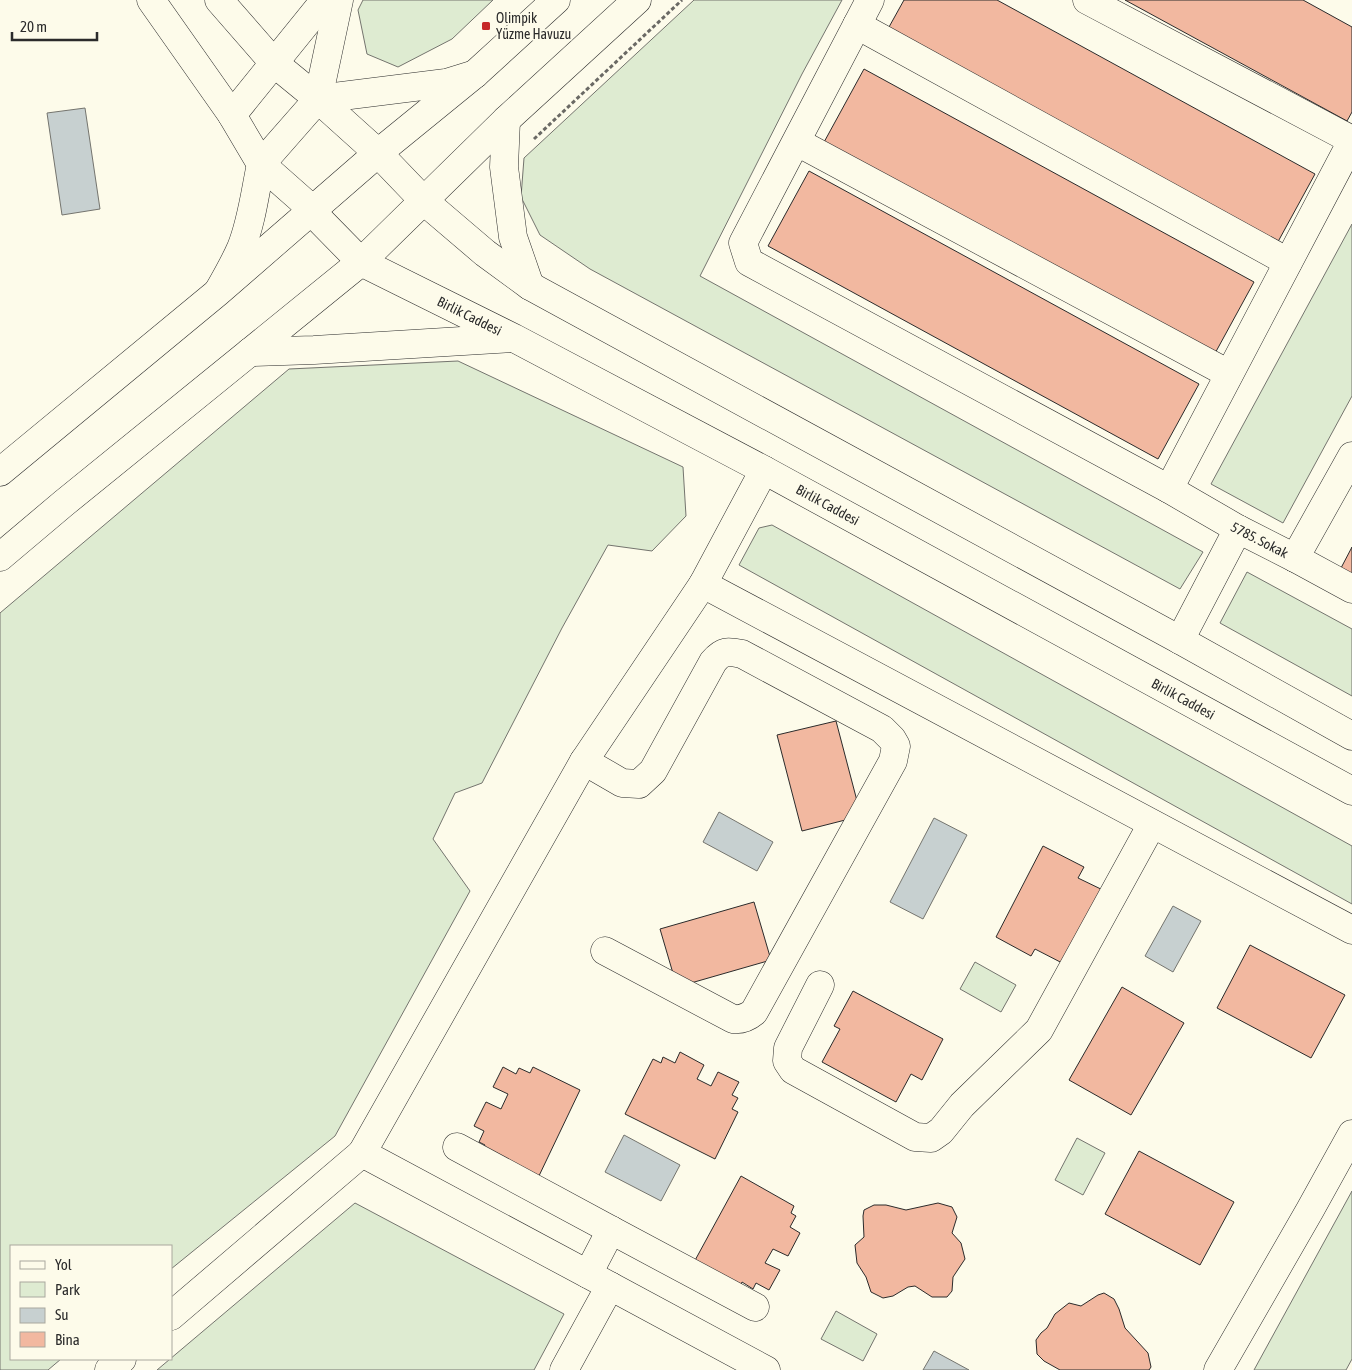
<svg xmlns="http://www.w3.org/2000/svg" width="1352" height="1370" viewBox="0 0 1352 1370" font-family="'Asap Condensed',sans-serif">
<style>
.green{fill:#deebd1;stroke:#74746e}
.water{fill:#c7d0d0;stroke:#74746e}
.building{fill:#f2b8a0;stroke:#2b2b2b}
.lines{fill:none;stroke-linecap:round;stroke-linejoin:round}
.minor-casing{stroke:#2b2b2b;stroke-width:29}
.major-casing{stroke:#2b2b2b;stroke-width:29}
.path{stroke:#6a6964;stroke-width:3;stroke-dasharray:4 2.5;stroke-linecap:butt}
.minor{stroke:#fdfbea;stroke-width:28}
.major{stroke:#fdfbea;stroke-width:28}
.poi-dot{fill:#c62828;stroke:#fdfbea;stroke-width:2}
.labels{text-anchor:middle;stroke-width:4;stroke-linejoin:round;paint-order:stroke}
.poi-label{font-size:14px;fill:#2b2b2b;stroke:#fdfbea;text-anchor:start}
.street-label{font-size:14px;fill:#2b2b2b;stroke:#fdfbea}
</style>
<rect width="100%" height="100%" fill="#fdfbea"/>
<g class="green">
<polygon points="363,0 493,0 452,39 398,67 367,54 358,10"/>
<polygon points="694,0 842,0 802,74 700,276 1203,552 1180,589 590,269 540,235 521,197 524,158"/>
<polygon points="1352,224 1352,396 1283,523 1211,484"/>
<polygon points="458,361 683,467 686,516 652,551 608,545 562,628 482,783 455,793 433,839 470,891 335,1136 171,1269 171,1246 11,1246 11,1359 61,1359 48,1370 0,1370 0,613 289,369"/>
<polygon points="772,525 1352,846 1352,904 739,565 759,528"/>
<polygon points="1247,572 1352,629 1352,696 1220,623"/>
<polygon points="975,962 1016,985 1001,1012 960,989"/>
<polygon points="1077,1138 1105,1153 1083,1195 1055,1180"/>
<polygon points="1352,1191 1352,1359 1346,1370 1254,1370"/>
<polygon points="355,1203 564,1314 534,1370 157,1370"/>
<polygon points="836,1311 877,1334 863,1361 821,1339"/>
</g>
<g class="water">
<polygon points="85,108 100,209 62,215 47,113"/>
<polygon points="719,812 773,842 757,871 703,842"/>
<polygon points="934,818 967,835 923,919 890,902"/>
<polygon points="1173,906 1201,921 1173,972 1145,956"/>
<polygon points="624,1135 680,1165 661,1201 605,1172"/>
<polygon points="934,1351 969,1370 923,1370"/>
</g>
<g class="building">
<polygon points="904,0 997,0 1315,174 1274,249 884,36"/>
<polygon points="1125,0 1303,0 1352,27 1352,112 1347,121"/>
<polygon points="864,69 1254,282 1213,357 823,144"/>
<polygon points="809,171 1199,384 1158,459 768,246"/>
<polygon points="1352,547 1352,574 1341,568"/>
<polygon points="836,721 861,816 802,831 777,735"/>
<polygon points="1043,846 1084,867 1078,878 1107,892 1068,966 1035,949 1031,956 996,937"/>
<polygon points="754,902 771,960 677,987 660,929"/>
<polygon points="1250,945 1345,995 1311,1058 1217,1008"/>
<polygon points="1122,987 1184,1023 1131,1115 1069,1080"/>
<polygon points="853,991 943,1039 922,1080 911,1074 896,1102 822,1062 840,1029 834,1026"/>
<polygon points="680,1052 704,1065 697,1079 711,1086 718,1072 739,1082 732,1095 738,1098 732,1109 738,1112 715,1159 625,1114 653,1059 661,1063 663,1057 675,1063"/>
<polygon points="503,1067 516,1074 519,1068 530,1073 533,1067 580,1090 537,1180 481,1153 485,1145 479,1142 484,1131 474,1126 486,1102 501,1109 508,1094 493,1087"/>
<polygon points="1139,1151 1234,1202 1200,1265 1105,1214"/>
<polygon points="741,1176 794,1206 791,1213 796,1216 790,1227 800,1233 788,1256 773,1249 765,1263 780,1270 769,1290 756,1283 753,1289 742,1282 739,1289 693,1264"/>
<polygon points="938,1203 952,1207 957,1217 952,1233 961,1243 965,1259 953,1277 952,1291 947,1297 932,1297 915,1286 908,1287 893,1296 883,1298 871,1292 866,1277 857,1263 855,1245 864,1237 863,1216 864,1210 874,1205 886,1205 906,1210"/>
<polygon points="1104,1293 1114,1299 1119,1309 1125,1328 1148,1353 1151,1367 1149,1370 1060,1370 1044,1361 1037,1354 1036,1340 1041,1333 1047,1328 1055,1314 1069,1303 1081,1306 1098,1295"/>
</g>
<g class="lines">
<defs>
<g id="minor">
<path id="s1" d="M151 0 232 115 261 164 304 202 311 211 361 262 514 338 764 470 1352 791"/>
<polyline points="219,0 274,63 318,99 378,153 424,201 485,253 530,286 1180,640 1352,736"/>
<polyline points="870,0 743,243 749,262 1169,489 1352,141"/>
<polyline points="1087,0 1352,140"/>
<polyline points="857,25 1288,262"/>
<polyline points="318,99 446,83 475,74"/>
<polyline points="232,115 325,0"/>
<polyline points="506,120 504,167 513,237 530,286"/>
<polyline points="797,142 1229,374"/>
<polyline points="261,164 318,99 339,0"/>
<path d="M219 290C227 276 235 262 241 248 252 221 255 192 261 164"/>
<polyline points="250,352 314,350 512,338"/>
<path id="s2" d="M1169 489 1238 529 1295 558 1352 589"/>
<polyline points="1295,558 1352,456"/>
<polyline points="703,584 1352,930"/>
<polyline points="1180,640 1238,529"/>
<path d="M584 761 622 783 639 784 653 771 713 662C723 650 728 651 742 654L882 729 892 739 896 746 893 761 754 1012C748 1017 741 1020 733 1019L605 951"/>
<polyline points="820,985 788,1048 787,1061 793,1070 915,1137 931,1138 941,1131 962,1105 1039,1030 1152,824"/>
<polyline points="457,1147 611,1230"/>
<polyline points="588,1274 611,1230 755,1307"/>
<polyline points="610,1286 362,1153 584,761 703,584 764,470"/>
<polyline points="171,1316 362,1153"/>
<polyline points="109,1370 122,1359"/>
<polyline points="564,1370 610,1286 766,1370"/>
<polyline points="1218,1370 1310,1210 1352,1134"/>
</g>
<g id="major">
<polyline points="0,472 218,292 378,153 475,74 556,0"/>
<polyline points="0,557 64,503 361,262 506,120 637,0"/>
</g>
</defs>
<use href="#minor" class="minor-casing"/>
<use href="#major" class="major-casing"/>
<polyline class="path" points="534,139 682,0"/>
<use href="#minor" class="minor"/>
<use href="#major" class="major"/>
</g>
<rect class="poi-dot" x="481" y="21" width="10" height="10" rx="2.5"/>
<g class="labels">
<g class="poi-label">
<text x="496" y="23">Olimpik<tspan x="496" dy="16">Yüzme Havuzu</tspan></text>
</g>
<g class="street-label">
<text dy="5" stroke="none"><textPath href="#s1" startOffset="459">Birlik Caddesi</textPath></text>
<text dy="5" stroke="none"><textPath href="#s1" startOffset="864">Birlik Caddesi</textPath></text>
<text dy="5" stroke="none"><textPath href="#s2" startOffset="104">5785. Sokak</textPath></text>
<text dy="5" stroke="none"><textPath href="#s1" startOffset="1269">Birlik Caddesi</textPath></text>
</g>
</g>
<rect x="10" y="1245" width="162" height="115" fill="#fdfbea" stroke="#a9a89e"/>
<rect x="20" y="1261" width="25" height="8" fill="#fdfbea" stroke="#a9a89e"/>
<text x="55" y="1270" font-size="15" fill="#2b2b2b">Yol</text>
<rect x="20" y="1282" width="25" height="15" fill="#deebd1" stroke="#a9a89e"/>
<text x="55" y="1295" font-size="15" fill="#2b2b2b">Park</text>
<rect x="20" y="1308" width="25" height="15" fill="#c7d0d0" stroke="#a9a89e"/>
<text x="55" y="1320" font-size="15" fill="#2b2b2b">Su</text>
<rect x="20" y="1332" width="25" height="15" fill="#f2b8a0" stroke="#a9a89e"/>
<text x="55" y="1345" font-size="15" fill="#2b2b2b">Bina</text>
<path d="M12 32v8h85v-8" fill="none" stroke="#2b2b2b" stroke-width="2.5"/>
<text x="20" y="32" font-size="15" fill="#2b2b2b" stroke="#fdfbea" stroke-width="4" paint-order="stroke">20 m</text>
</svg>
